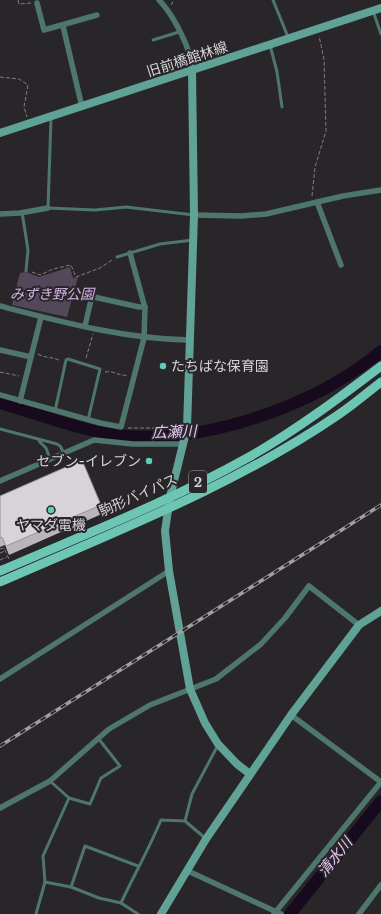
<svg xmlns="http://www.w3.org/2000/svg" width="381" height="914" viewBox="0 0 381 914" font-family="'Libre Baskerville','Noto Sans JP',serif">
<style>
.green{fill:#534859}
.lines{fill:none;stroke-linecap:round;stroke-linejoin:round}
.river{stroke:#180a1e;stroke-width:12}
.path{stroke:#807e81;stroke-width:1;stroke-dasharray:4 2;stroke-linecap:butt}
.lane{stroke:#4e766d;stroke-width:3}
.street{stroke:#4e766d;stroke-width:5.5}
.secondary{stroke:#60a295;stroke-width:8}
.primary{stroke:#6dc5b4;stroke-width:9}
.rail-casing{stroke:#a19fa2;stroke-width:3.5}
.rail{stroke:#29262a;stroke-width:2;stroke-dasharray:6;stroke-linecap:butt}
.wall{fill:#b9b5bb}
.building{fill:#d7d3d9;stroke:#969498}
.poi-dot{fill:#5dceb9;stroke:#29262a;stroke-width:1.5}
.labels{text-anchor:middle;stroke-width:4;stroke-linejoin:round;paint-order:stroke}
.shield{fill:#29262a;stroke:#a3a0a4;stroke-width:1}
.shield-label{font-size:13px;font-weight:bold;fill:#d7d5d8}
.street-label{font-size:14px;fill:#d7d5d8;stroke:#29262a}
.park-label{font-size:14px;font-style:italic;fill:#d2b2e2;stroke:#29262a}
.poi-label{font-size:14px;fill:#d7d5d8;stroke:#29262a;text-anchor:start}
.water-label{font-size:15px;font-style:italic;fill:#e7c6f7;stroke:#29262a}
</style>
<rect width="100%" height="100%" fill="#29262a"/>
<polygon class="green" points="70,267 73,278 78,277 67,317 12,305 20,273 26,272 39,277"/>
<g class="lines">
<g class="river">
<path d="M0 403C37 414 80 430 117 435 204 445 315 406 381 351"/>
<polyline points="290,914 381,801"/>
</g>
<g class="path">
<polyline points="18,0 19,4 31,3"/>
<polyline points="171,5 174,0"/>
<polyline points="0,77 19,79 28,85 24,107 27,117"/>
<polyline points="312,196 315,167 326,131 324,59 319,36"/>
<polyline points="32,272 40,275 53,269 71,265 76,277 100,268 112,260"/>
<path d="M38 354C47 359 51 356 61 361"/>
<polyline points="86,358 93,334"/>
<polyline points="0,372 19,376"/>
<path d="M105 372C114 370 120 377 128 375"/>
<polyline points="128,428 172,428 180,426"/>
<polyline points="0,549 4,548 9,559"/>
<polyline points="0,553 5,551"/>
<polyline points="0,560 7,557"/>
</g>
<g class="lane">
<polyline points="273,0 288,37"/>
<polyline points="373,11 381,34"/>
<polyline points="153,40 179,32"/>
<polyline points="270,45 277,72 282,107"/>
<polyline points="51,118 48,208 95,210 126,207 194,215"/>
<polyline points="22,212 28,250 26,271"/>
<polyline points="117,257 160,244 193,240"/>
<polyline points="55,411 66,360 68,359 100,369 88,420"/>
<polyline points="0,429 57,444 60,446 64,453"/>
<polyline points="39,441 46,448 50,459"/>
<polyline points="50,781 69,798"/>
<polyline points="185,821 192,794 218,745"/>
<polyline points="45,882 43,856 69,798 90,804 101,778 120,766 98,738"/>
<polyline points="71,887 85,846 138,866"/>
<polyline points="36,914 45,882 71,887 99,898 121,903"/>
<path d="M138 914 121 903C134 875 149 849 161 820L185 821 205 838"/>
</g>
<g class="street">
<path d="M159 0C173 14 193 52 192 71"/>
<polyline points="37,3 44,30 97,15"/>
<polyline points="63,26 82,107"/>
<polyline points="317,202 341,265"/>
<polyline points="0,214 20,213 48,208"/>
<polyline points="194,215 241,216 266,214 343,196 381,190"/>
<path d="M0 306C62 322 125 339 190 340"/>
<polyline points="85,326 91,300 94,297 139,307 145,307"/>
<polyline points="0,350 31,357"/>
<polyline points="0,395 100,423 121,427 144,338 145,308 130,253"/>
<polyline points="20,401 41,317"/>
<polyline points="0,481 94,440 133,444 184,444"/>
<polyline points="0,679 169,571"/>
<polyline points="291,715 381,782"/>
<polyline points="0,808 50,781 109,729 150,705 216,679 261,644 285,618 309,586 359,625"/>
<polyline points="188,871 281,914"/>
<polyline points="274,914 381,782"/>
<polyline points="359,914 381,885"/>
</g>
<g class="secondary">
<polyline points="192,71 194,215 187,428 170,497 165,531 169,571 190,689 205,723 218,744 237,764 250,774"/>
<polyline points="0,133 381,8"/>
<polyline points="161,914 206,839 291,715 359,625 381,611"/>
</g>
<g class="primary">
<path d="M0 571C83 535 169 502 249 457 295 431 339 398 381 366"/>
<path d="M0 582C114 532 234 486 338 415 353 405 367 393 381 382"/>
</g>
<defs>
<polyline id="rail" points="0,746 381,505"/>
</defs>
<use href="#rail" class="rail-casing"/>
<use href="#rail" class="rail"/>
</g>
<polygon class="wall" points="0,496 101,505 104,513 9,555 5,545 0,547"/>
<polygon class="building" points="82,460 101,505 6,546 2,537 0,538 0,496"/>
<g class="poi-dot">
<circle cx="163" cy="366" r="4"/>
<circle cx="149" cy="461" r="4"/>
<circle cx="51" cy="510" r="4"/>
</g>
<g class="labels">
<rect class="shield" x="189" y="471" width="18" height="22" rx="3"/>
<g class="shield-label">
<text x="198" y="487">2</text>
</g>
<g class="street-label">
<text transform="translate(187 59) rotate(-18)" y="5">旧前橋館林線</text>
<text transform="translate(138 495) rotate(-24)" y="5">駒形バイパス</text>
</g>
<g class="park-label">
<text x="52" y="299">みずき野公園</text>
</g>
<g class="poi-label">
<text x="171" y="371">たちばな保育園</text>
<text x="141" y="466" text-anchor="end">セブン-イレブン</text>
<text x="51" y="530" text-anchor="middle">ヤマダ電機</text>
</g>
<g class="water-label">
<text transform="translate(174 432) rotate(-2)" y="5">広瀬川</text>
<text transform="translate(335 857) rotate(-51)" y="5">清水川</text>
</g>
</g>
</svg>
